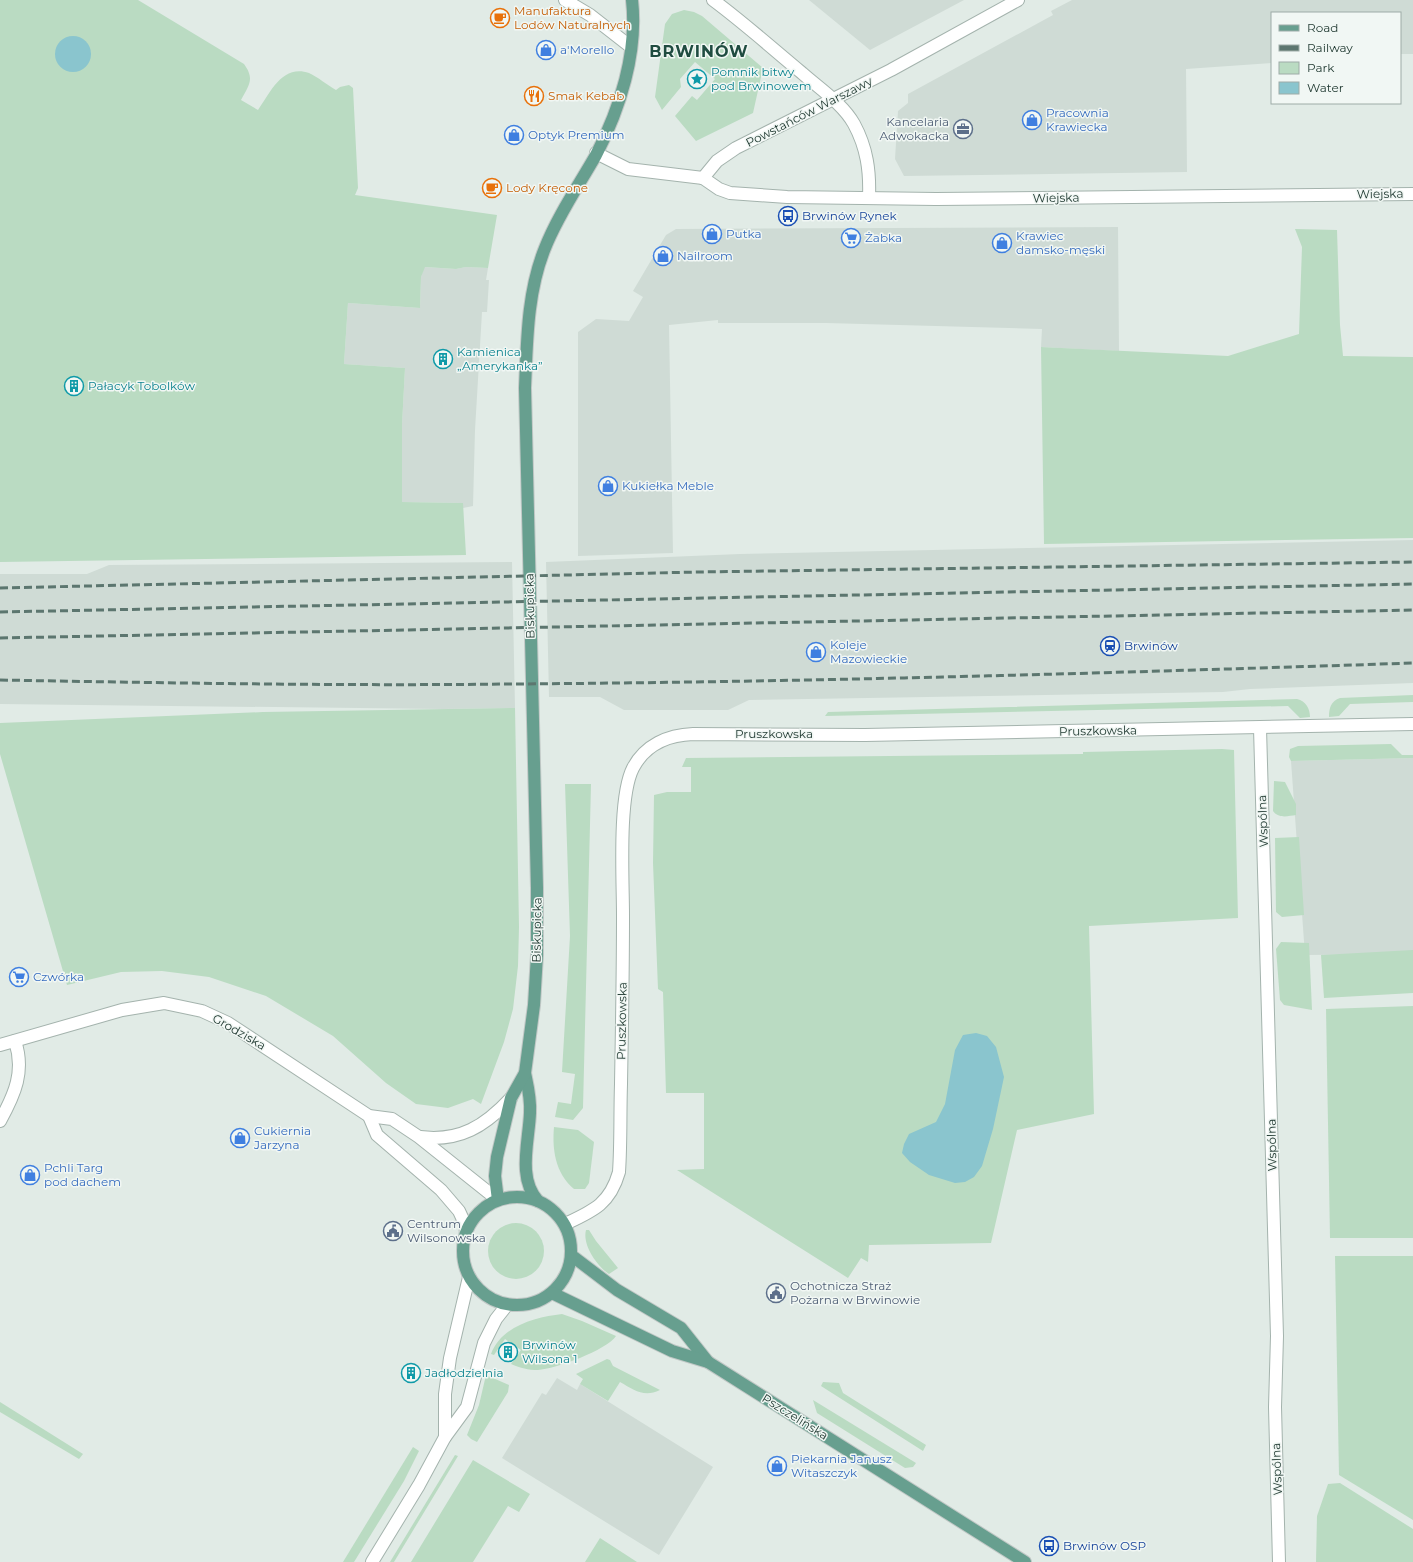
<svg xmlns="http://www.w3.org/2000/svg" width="1413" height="1562" viewBox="0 0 1413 1562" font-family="Montserrat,sans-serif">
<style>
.built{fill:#cfdbd5}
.green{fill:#badbc2}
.water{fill:#8ac5ce}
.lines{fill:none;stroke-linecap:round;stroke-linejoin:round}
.minor-casing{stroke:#a4b3ad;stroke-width:14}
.major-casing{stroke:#c1c8c6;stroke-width:14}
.minor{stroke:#fff;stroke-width:12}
.major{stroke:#679f8f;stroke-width:12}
.rail{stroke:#5c766f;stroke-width:3;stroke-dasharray:8 4;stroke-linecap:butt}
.labels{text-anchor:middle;stroke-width:3;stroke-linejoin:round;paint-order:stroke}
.food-label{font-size:12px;fill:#c56008;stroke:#f1f7f4;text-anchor:start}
.shop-label{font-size:12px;fill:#366cbe;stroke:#f1f7f4;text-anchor:start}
.culture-label{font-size:12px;fill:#0d838f;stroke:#f1f7f4;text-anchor:start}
.street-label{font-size:12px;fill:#223b33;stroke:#f1f7f4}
.service-label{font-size:12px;fill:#4e5e75;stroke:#f1f7f4;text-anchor:start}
.transit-label{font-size:12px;fill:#164399;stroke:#f1f7f4;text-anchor:start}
.district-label{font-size:16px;font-weight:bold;letter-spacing:1px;fill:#1f4c40;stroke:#f1f7f4}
</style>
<rect width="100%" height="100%" fill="#e1ebe6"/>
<g class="built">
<polygon points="809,0 964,0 870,50"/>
<polygon points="1072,0 1413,0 1413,54 1400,54 1400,13 1272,13 1272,63 1186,69 1187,172 904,176 895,159 898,111 908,103 908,94 1053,15 1051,11"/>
<polygon points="1118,227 1119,351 1041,347 1042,329 826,323 718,323 718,320 669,325 673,553 578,556 578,332 596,319 629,321 643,297 633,291 666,235 676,229"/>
<polygon points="424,267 456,269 466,267 488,268 486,280 489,280 487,312 482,312 475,430 473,506 463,508 463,503 402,502 402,425 405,368 344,364 348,303 420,308 421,277"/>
<polygon points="1413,540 1413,683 1250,689 1223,692 749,700 728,710 624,710 600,697 549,697 546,562 740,554"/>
<polygon points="512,562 515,708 443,709 0,704 0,574 87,574 109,565"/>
<polygon points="1413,758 1413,954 1305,955 1291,761"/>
<polygon points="557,1378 577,1390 580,1384 713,1467 659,1555 502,1458 542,1393 546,1395"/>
</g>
<g class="green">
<path d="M0 0H138L244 64C255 79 249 85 241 100L258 110C270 93 282 64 309 73 318 77 327 85 336 90L340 87 349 85 353 88 358 188 355 195 497 215 488 268 466 267 456 269 425 267 421 277 420 308 348 303 344 364 405 368 402 425V502L463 503 466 555 0 562Z"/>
<polygon points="684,10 694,12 702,16 763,68 753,113 696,141 675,116 692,96 697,100 715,79 695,62 680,79 681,87 662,110 655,97 665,24 672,14"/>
<polygon points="1295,229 1337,230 1340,325 1343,356 1413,357 1413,538 1044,544 1041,347 1228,356 1299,334 1302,247"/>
<path d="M1413 695V702L1350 704 1339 716 1329 717C1329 708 1331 701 1340 698Z"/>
<path d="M1297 699C1306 701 1310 709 1310 717L1300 718 1288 706 825 716 828 712Z"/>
<polygon points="515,708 519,927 518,966 513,1009 504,1042 481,1104 473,1099 448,1108 416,1104 386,1083 333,1036 266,996 209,977 162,971 121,972 67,985 0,754 0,723 263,712"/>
<polygon points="1391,744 1402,755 1413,755 1413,758 1291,761 1289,757 1290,749 1298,746"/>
<polygon points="1222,749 1234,750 1238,918 1089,926 1094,1114 1017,1130 991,1243 869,1245 868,1262 861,1258 848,1278 677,1170 704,1169 704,1093 666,1093 663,992 658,989 653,863 654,795 667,792 691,792 691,767 682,767 686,758 1083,754 1083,752"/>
<path d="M1274 781 1285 782 1296 804V815C1288 816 1279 819 1273 811Z"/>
<polygon points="565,784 591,784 583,1108 573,1120 555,1117 558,1102 571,1104 575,1074 562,1072 570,936"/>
<polygon points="1299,837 1304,915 1282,917 1276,912 1275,838"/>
<polygon points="1281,942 1309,943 1312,1010 1284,1005 1280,1000 1276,949"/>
<polygon points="1413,950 1413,993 1324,998 1321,955"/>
<polygon points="1413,1006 1413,1238 1330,1238 1326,1009"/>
<path d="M554 1127 578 1130 594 1142 589 1183 585 1189H574C555 1173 552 1149 554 1127Z"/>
<circle cx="516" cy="1251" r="28"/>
<path d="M586 1230H589L596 1241 618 1268 609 1274C597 1266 582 1245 586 1230Z"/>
<polygon points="1335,1256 1413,1256 1413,1520 1339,1475"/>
<path d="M562 1314 582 1321 616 1336C607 1350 555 1369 538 1370 528 1370 521 1368 511 1364L521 1350 505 1339 494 1355 491 1354C501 1326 536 1317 562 1314Z"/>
<path d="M607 1359 610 1360 613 1366 660 1390C644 1398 634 1390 620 1382L608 1401 580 1384 583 1379 576 1374Z"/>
<polygon points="486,1375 509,1385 508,1392 477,1442 471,1439 467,1435 479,1405"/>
<polygon points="823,1382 839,1383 843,1393 926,1445 923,1451 821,1386"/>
<polygon points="813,1400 916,1463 913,1467 905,1468 817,1413"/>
<polygon points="0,1402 83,1454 79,1459 0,1412"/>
<polygon points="413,1447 419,1451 404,1481 354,1562 343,1562"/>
<polygon points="455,1455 458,1456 394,1562 390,1562"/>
<polygon points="473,1460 530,1494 519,1512 508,1506 473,1562 411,1562"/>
<polygon points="1340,1483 1413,1529 1413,1562 1316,1562 1317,1516 1328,1484"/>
<polygon points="600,1538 637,1562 585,1562"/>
</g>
<g class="water">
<circle cx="73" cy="54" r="18"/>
<polygon points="976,1033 987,1036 996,1047 1004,1077 993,1129 982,1166 974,1177 965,1182 955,1183 929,1175 910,1162 902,1153 904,1144 909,1134 936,1122 945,1104 955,1050 963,1035"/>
</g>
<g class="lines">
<defs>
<g id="minor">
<polyline points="565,0 590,15 631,47"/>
<path d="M713 0C744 23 773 49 802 73 820 89 843 104 854 124 867 148 870 171 869 197"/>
<polyline points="596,153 628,169 703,178"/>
<polyline points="703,178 719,189 730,193 787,197 936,199 1413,194"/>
<polyline points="703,178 717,161 736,148 891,70 1018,0"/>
<polyline points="1260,728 1277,1336 1275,1407 1279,1562"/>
<polyline points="0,1045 122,1010 164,1003 202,1011 228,1023 369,1116 392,1119 419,1137 498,1200"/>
<polyline points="369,1116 377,1135 441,1190 459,1211 465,1224 466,1233"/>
<path d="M0 1121C15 1094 25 1071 15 1041"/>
<path d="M420 1137C460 1142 485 1126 511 1098"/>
<path d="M565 1224C593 1211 610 1204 619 1172 621 1143 620 1114 621 1084 622 1028 623 972 623 915 623 880 618 797 633 768 645 745 668 735 693 734L865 735 1413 724"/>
<polyline points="445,1437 445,1394 450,1358 469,1277"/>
<polyline points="372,1562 419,1485 445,1437 467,1407 484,1343 496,1319 507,1305"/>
</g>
<g id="major">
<path d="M525 1073C528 1087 531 1099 530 1113 529 1141 517 1178 538 1201"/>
<circle cx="517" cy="1251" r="54"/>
<path d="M498 1200 495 1176 497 1157 511 1098 525 1073 534 1005 537 955V888L525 388C527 342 527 292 545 248 558 215 579 185 596 155 620 109 638 52 632 0"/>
<polyline points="571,1255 617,1290 681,1328 708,1362"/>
<polyline points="552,1293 672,1351 708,1362 1025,1562"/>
</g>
</defs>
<use href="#minor" class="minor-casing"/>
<use href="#major" class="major-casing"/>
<use href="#minor" class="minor"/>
<use href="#major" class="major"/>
<g class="rail">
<polyline points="0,588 698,572 1413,562"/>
<polyline points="0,612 1413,584"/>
<polyline points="0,638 1413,610"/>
<path d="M0 680C170 683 341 686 511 684 812 682 1113 673 1413 663"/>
</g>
</g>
<defs>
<symbol id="cafe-ring" viewBox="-11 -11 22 22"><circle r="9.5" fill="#f1f7f4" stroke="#e8710a" stroke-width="1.5"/><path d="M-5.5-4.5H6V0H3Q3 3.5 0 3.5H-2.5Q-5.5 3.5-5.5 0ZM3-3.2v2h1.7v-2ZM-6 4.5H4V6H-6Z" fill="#e8710a"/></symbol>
<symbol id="shop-ring" viewBox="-11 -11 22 22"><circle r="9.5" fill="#f1f7f4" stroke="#3f7fe0" stroke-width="1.5"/><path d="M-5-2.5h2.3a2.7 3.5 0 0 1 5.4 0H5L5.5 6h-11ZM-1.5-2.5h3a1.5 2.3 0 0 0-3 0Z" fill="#3f7fe0"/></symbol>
<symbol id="sight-ring" viewBox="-11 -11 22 22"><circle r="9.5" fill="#f1f7f4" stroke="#0f9aa8" stroke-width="1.5"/><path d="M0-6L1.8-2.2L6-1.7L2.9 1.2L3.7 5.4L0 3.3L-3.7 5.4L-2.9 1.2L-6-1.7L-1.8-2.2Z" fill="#0f9aa8"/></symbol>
<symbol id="restaurant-ring" viewBox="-11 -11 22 22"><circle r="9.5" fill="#f1f7f4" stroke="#e8710a" stroke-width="1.5"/><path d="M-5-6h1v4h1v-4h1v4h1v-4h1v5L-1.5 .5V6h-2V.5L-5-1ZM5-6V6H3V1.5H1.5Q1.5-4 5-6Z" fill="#e8710a"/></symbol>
<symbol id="office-ring" viewBox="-11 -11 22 22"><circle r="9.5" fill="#f1f7f4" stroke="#5c6f8a" stroke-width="1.5"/><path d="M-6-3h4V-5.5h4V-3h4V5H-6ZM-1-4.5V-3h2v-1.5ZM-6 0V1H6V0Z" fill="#5c6f8a"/></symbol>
<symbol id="bus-ring" viewBox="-11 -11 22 22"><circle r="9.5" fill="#f1f7f4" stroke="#1a4fb4" stroke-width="1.5"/><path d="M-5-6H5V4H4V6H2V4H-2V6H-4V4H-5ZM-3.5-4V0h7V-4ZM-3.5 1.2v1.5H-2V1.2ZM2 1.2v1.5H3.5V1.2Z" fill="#1a4fb4"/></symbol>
<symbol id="supermarket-ring" viewBox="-11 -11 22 22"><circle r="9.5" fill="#f1f7f4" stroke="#3f7fe0" stroke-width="1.5"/><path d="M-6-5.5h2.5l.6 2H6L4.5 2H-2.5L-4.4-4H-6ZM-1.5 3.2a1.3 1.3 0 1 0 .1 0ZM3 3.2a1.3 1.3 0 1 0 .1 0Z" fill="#3f7fe0"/></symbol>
<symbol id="building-ring" viewBox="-11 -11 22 22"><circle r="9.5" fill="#f1f7f4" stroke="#0f9aa8" stroke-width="1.5"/><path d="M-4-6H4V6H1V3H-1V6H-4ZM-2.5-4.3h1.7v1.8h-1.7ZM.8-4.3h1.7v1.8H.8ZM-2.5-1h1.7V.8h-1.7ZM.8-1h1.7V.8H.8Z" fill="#0f9aa8"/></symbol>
<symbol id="station-ring" viewBox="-11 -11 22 22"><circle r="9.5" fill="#f1f7f4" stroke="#1a4fb4" stroke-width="1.5"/><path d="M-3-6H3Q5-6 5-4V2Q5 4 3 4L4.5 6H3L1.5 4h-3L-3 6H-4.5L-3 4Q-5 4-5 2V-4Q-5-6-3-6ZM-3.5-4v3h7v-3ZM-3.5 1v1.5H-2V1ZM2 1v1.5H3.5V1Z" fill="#1a4fb4"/></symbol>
<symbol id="civic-ring" viewBox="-11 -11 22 22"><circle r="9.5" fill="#f1f7f4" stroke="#5c6f8a" stroke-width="1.5"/><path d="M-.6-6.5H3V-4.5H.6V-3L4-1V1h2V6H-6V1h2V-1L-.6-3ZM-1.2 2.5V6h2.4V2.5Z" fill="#5c6f8a"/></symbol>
</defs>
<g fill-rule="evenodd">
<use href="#cafe-ring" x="489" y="7" width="22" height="22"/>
<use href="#shop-ring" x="535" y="39" width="22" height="22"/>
<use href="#sight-ring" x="686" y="68" width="22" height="22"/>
<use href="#restaurant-ring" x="523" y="85" width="22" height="22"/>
<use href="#shop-ring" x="1021" y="109" width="22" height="22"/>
<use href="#office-ring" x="952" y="118" width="22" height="22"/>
<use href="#shop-ring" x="503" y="124" width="22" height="22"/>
<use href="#cafe-ring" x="481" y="177" width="22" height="22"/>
<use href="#bus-ring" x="777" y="205" width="22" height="22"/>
<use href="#shop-ring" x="701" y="223" width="22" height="22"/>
<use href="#supermarket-ring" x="840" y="227" width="22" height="22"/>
<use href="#shop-ring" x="991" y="232" width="22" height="22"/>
<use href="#shop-ring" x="652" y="245" width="22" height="22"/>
<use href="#building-ring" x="432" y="348" width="22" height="22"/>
<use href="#building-ring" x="63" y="375" width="22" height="22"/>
<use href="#shop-ring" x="597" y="475" width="22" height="22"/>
<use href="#station-ring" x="1099" y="635" width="22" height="22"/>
<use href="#shop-ring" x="805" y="641" width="22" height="22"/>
<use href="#supermarket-ring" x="8" y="966" width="22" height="22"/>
<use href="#shop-ring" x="229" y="1127" width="22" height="22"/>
<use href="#shop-ring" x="19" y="1164" width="22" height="22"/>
<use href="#civic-ring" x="382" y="1220" width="22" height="22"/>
<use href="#civic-ring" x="765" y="1282" width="22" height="22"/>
<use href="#building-ring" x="497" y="1341" width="22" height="22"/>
<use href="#building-ring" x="400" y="1362" width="22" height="22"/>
<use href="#shop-ring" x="766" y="1455" width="22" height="22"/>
<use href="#bus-ring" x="1038" y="1535" width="22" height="22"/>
</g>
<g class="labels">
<g class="food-label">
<text x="514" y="15">Manufaktura<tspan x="514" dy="14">Lodów Naturalnych</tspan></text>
<text x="548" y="100">Smak Kebab</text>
<text x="506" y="192">Lody Kręcone</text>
</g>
<g class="shop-label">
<text x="560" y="54">a'Morello</text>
<text x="1046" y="117">Pracownia<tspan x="1046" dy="14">Krawiecka</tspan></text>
<text x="528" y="139">Optyk Premium</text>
<text x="726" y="238">Putka</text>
<text x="1016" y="240">Krawiec<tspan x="1016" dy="14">damsko-męski</tspan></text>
<text x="865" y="242">Żabka</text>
<text x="677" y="260">Nailroom</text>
<text x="622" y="490">Kukiełka Meble</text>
<text x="830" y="649">Koleje<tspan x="830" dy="14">Mazowieckie</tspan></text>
<text x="33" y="981">Czwórka</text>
<text x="254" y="1135">Cukiernia<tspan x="254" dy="14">Jarzyna</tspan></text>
<text x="44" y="1172">Pchli Targ<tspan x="44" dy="14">pod dachem</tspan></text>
<text x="791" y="1463">Piekarnia Janusz<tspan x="791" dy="14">Witaszczyk</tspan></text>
</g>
<g class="culture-label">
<text x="711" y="76">Pomnik bitwy<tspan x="711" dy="14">pod Brwinowem</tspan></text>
<text x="457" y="356">Kamienica<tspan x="457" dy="14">„Amerykanka”</tspan></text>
<text x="88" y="390">Pałacyk Tobolków</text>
<text x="522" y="1349">Brwinów<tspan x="522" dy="14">Wilsona 1</tspan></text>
<text x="425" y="1377">Jadłodzielnia</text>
</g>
<g class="street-label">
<text transform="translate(809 112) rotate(-27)" y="4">Powstańców Warszawy</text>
<text transform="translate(1380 194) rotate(-1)" y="4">Wiejska</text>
<text transform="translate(1056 198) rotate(-1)" y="4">Wiejska</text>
<text transform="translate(530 606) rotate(-91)" y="4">Biskupicka</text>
<text transform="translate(1098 731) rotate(-1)" y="4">Pruszkowska</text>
<text x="774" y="738">Pruszkowska</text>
<text transform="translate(1263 821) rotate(-92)" y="4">Wspólna</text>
<text transform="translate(537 930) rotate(-89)" y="4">Biskupicka</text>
<text transform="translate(622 1021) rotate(-89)" y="4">Pruszkowska</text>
<text transform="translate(239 1032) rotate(30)" y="4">Grodziska</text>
<text transform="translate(1272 1145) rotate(-91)" y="4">Wspólna</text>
<text transform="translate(795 1417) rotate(32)" y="4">Pszczelińska</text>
<text transform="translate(1277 1469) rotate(-92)" y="4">Wspólna</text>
</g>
<g class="service-label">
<text x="949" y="126" text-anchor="end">Kancelaria<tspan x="949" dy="14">Adwokacka</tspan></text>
<text x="407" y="1228">Centrum<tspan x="407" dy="14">Wilsonowska</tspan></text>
<text x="790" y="1290">Ochotnicza Straż<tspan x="790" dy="14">Pożarna w Brwinowie</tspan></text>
</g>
<g class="transit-label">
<text x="802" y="220">Brwinów Rynek</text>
<text x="1124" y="650">Brwinów</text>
<text x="1063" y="1550">Brwinów OSP</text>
</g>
<g class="district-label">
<text x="699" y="57">BRWINÓW</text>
</g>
</g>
<rect x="1271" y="12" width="130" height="92" fill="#f1f7f4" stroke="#9eaca7"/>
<rect x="1279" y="25" width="20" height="6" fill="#679f8f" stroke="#9eaca7"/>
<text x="1307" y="32" font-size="12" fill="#223b33">Road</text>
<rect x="1279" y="45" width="20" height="6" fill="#5c766f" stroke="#9eaca7"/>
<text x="1307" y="52" font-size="12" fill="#223b33">Railway</text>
<rect x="1279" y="62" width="20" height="12" fill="#badbc2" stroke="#9eaca7"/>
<text x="1307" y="72" font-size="12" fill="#223b33">Park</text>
<rect x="1279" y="82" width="20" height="12" fill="#8ac5ce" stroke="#9eaca7"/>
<text x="1307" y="92" font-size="12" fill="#223b33">Water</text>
</svg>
